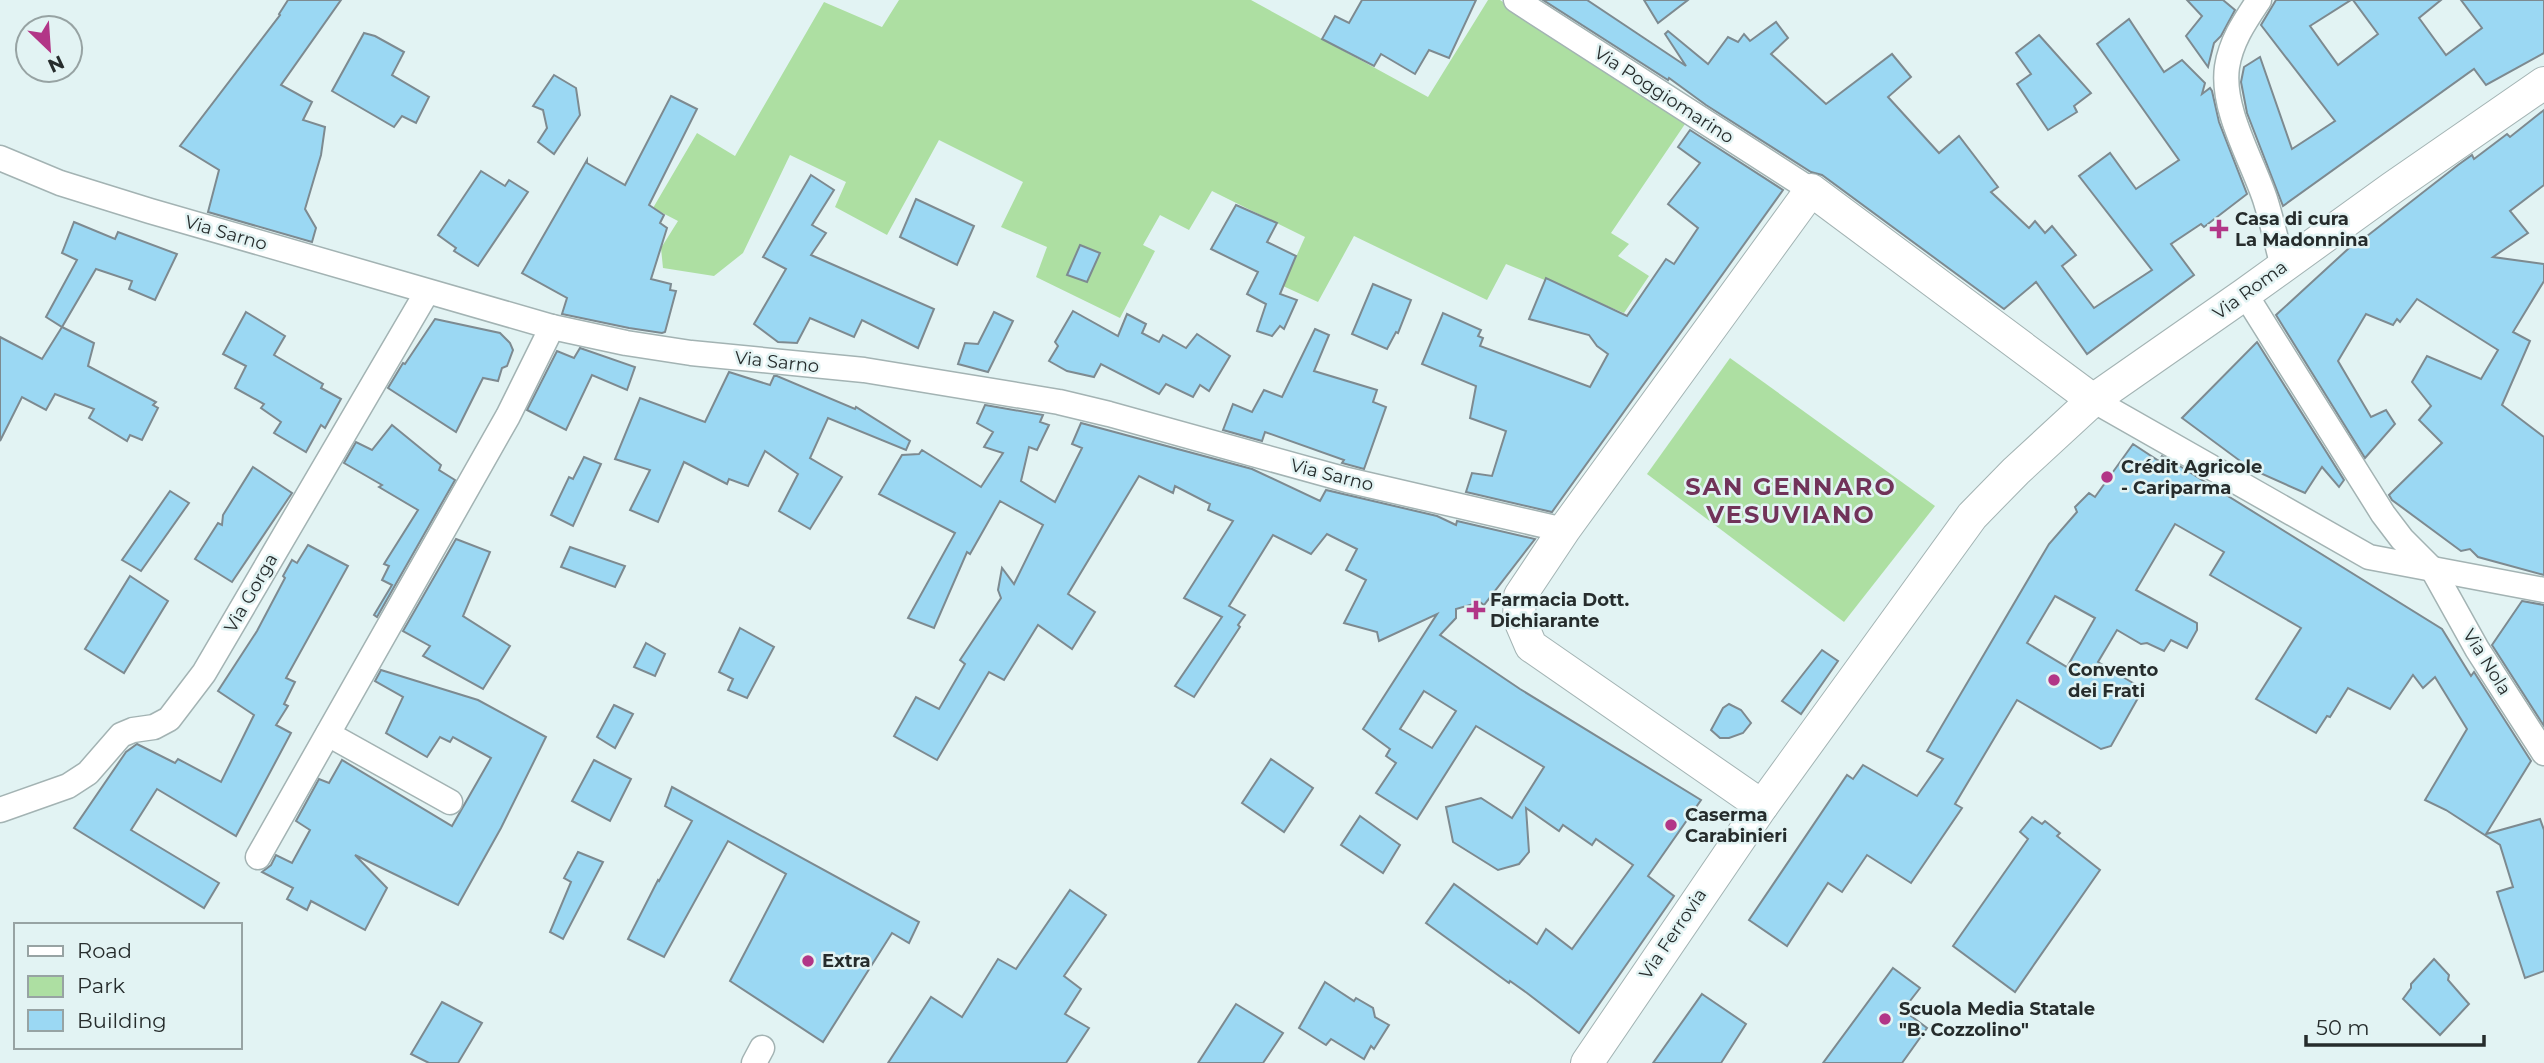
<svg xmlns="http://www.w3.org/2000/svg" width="2544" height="1063" viewBox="0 0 2544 1063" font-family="Montserrat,sans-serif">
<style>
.green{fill:#addfa2}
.building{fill:#9bd8f3;stroke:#7d8a90;stroke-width:2;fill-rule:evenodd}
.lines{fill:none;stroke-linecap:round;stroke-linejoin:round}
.minor-casing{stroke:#a3b3b3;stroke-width:27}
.major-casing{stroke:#a3b3b3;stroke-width:34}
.minor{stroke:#fff;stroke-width:24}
.major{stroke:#fff;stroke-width:32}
.poi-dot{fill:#b23687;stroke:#e2f3f3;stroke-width:2.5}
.labels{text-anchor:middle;stroke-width:5;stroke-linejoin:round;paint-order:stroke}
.street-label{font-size:18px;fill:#262c2c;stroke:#e2f3f3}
.poi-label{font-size:18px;font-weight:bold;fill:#262c2c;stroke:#e2f3f3;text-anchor:start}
.district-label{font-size:24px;font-weight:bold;letter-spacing:2px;fill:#713359;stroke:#e2f3f3}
</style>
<rect width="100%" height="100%" fill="#e2f3f3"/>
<g class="green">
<polygon points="899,0 1251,0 1428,97 1488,0 1500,0 1685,124 1611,233 1629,244 1618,256 1649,276 1624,313 1506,264 1487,300 1354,236 1318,302 1283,286 1305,237 1212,191 1189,230 1160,215 1143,245 1155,251 1120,318 1036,277 1047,247 1001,227 1023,182 939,140 887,235 835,207 846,182 790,155 743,253 714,276 663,268 661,248 678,221 653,208 697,133 735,156 824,2 882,27"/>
<polygon points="1730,358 1935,506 1844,622 1647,474"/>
</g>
<g class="building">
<polygon points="288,0 341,0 281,85 312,102 303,120 325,127 321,155 305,209 316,228 312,242 208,212 219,170 180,146 280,15 279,14"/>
<polygon points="1362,0 1476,0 1449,58 1429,50 1415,74 1381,54 1374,66 1322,39 1335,16 1349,23"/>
<polygon points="1543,0 1587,0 1686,66 1665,34 1668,31 1708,64 1728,37 1738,42 1744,34 1750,41 1776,22 1788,38 1771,54 1826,104 1892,54 1911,77 1888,97 1939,153 1959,136 1998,187 1991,192 2029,228 2035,221 2045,233 2052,226 2076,255 2062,266 2094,308 2152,270 2079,176 2110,153 2136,189 2179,160 2097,44 2129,19 2164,72 2182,60 2205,83 2202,94 2210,88 2212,91 2219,122 2247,194 2204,227 2201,224 2171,244 2194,275 2087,354 2036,282 2004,309 1822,175 1811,172 1706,105 1669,78 1668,80"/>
<polygon points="1644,0 1688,0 1658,23"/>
<polygon points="2187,0 2223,0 2235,10 2221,36 2214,43 2208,67 2186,36 2202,16"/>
<polygon points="2276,0 2351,0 2310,26 2338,65 2378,34 2353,0 2441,0 2419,18 2446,55 2482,28 2461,0 2544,0 2544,53 2486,85 2474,69 2283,206 2247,113 2241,82 2244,67 2260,57 2292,149 2335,121 2261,25"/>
<polygon points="364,33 375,36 404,52 392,75 429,97 416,123 402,116 394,127 332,91"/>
<polygon points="2039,35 2091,93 2074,106 2077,112 2048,130 2017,84 2031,74 2016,53"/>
<polygon points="554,75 576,88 580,115 554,154 538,142 547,128 543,110 533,106"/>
<polygon points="671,96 697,109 649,205 664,215 660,223 667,228 651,279 671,284 670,290 676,291 665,332 662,333 629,328 562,314 567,298 522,273 587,160 587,163 625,185"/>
<polygon points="2544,110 2544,185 2510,211 2528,233 2493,257 2544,264 2544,281 2513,332 2530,341 2502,405 2544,437 2544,575 2478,557 2470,549 2461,551 2392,500 2389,495 2442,443 2419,420 2431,406 2412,382 2427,356 2481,379 2498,350 2417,299 2400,322 2397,319 2393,325 2366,314 2338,361 2371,417 2386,410 2395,424 2365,458 2276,315 2360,238 2362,240 2458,165 2472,155 2474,159 2507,134 2510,137"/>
<polygon points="1690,130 1783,190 1552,512 1466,492 1472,473 1492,476 1506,431 1470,418 1476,386 1422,364 1443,313 1481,330 1478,336 1483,338 1480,346 1590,387 1608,354 1597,346 1589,335 1529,319 1546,278 1627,316 1666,259 1674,264 1698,228 1668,204 1700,163 1678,147"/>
<polygon points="481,171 505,186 509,180 528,192 478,266 454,251 456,248 438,235"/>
<polygon points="811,175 834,190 812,225 826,233 811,255 934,309 918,348 862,320 854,337 810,318 797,343 778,342 754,324 786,269 763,257"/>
<polygon points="916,199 974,226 957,265 900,237"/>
<polygon points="1236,205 1277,223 1267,242 1296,256 1280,294 1297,300 1284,329 1280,326 1272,336 1257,331 1266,304 1247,294 1258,272 1211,249"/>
<polygon points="74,222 115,239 118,232 177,254 155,300 129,289 132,281 96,269 62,327 46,317 77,260 62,253"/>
<polygon points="1080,245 1100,253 1087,282 1067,275"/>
<polygon points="1373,284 1411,300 1398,333 1396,332 1387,349 1352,334"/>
<polygon points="1073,311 1118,336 1127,314 1146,324 1142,333 1159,342 1163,335 1186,348 1197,334 1230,356 1209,391 1200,385 1193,397 1166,384 1159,394 1101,364 1094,377 1067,371 1049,361 1058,346 1055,342"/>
<polygon points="246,312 285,336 274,355 323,384 321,388 341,399 325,428 321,425 306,452 274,433 281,422 261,408 264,404 235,388 246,366 223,354"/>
<polygon points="994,312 1013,321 988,372 958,364 965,343 978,344"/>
<polygon points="435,319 500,333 510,343 513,350 507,366 502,368 498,381 483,378 456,432 388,388 403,363 405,364"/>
<polygon points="62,327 94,343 88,366 156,402 153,405 158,408 142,440 130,435 127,441 89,418 94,409 55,394 46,410 22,397 0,441 0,337 42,359"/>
<polygon points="1315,329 1329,335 1314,371 1377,390 1373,402 1386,407 1364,469 1342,463 1344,460 1265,432 1262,441 1223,430 1233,404 1252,412 1264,390 1282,397"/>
<polygon points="2257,342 2344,480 2339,487 2322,467 2305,493 2251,469 2182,418"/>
<polygon points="580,348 635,367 627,390 592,375 566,430 527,410 557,351 574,358"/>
<polygon points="729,372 770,385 774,376 777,376 855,409 856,407 910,441 906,450 828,418 810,458 842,477 810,529 779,511 798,474 765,451 748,486 729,479 727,484 684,462 658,522 630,510 650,470 615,459 640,398 705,422"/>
<path d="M985 405 1043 415 1040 422 1049 425 1037 450 1029 447 1021 481 1055 502 1082 448 1072 444 1081 423 1252 469 1320 501 1326 490 1437 516 1456 525 1457 521 1535 539 1484 605 1480 602 1456 609V618L1440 635 1520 689 1701 800 1648 876 1674 896 1579 1033 1527 993 1510 981 1509 983 1426 923 1454 884 1537 944 1546 929 1572 949 1633 865 1596 839 1592 845 1563 825 1559 831 1526 808 1529 852 1519 864 1498 870 1453 842 1446 807 1481 798 1512 818 1544 767 1476 726 1417 819 1376 793 1396 763 1386 756 1390 749 1363 729 1437 614 1379 641 1377 632 1344 623 1366 580 1346 570 1357 549 1327 534 1311 554 1273 535 1229 606 1245 615 1238 625 1240 627 1194 697 1175 686 1222 617 1184 598 1233 521 1208 510 1210 504 1175 486 1173 493 1139 476 1068 594 1095 612 1072 649 1038 625 1004 680 989 672 937 760 894 736 916 697 939 709 965 664 960 660 1001 598 998 590 1002 568 1014 584 1043 525 1000 501 970 554 967 552 934 628 908 618 955 533 879 494 902 455 919 454 922 450 981 487 1003 453 984 447 993 432 977 423ZM1424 691 1456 711 1432 748 1400 729Z"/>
<polygon points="392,425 441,465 439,470 455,480 377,617 374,615 392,585 382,580 389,566 384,564 418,510 379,487 382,485 344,463 356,442 372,450"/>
<path d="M2133 444 2159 461 2162 456 2178 465 2442 629 2471 676 2474 672 2531 761 2486 834 2540 819 2544 830V971L2525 978 2497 892 2513 887 2500 845 2446 810 2425 800 2467 729 2435 677 2423 688 2413 675 2390 709 2348 688 2330 717 2327 716 2316 733 2256 699 2301 628 2210 575 2224 552 2175 524 2136 590 2197 623V630L2187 648 2171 640 2164 651 2147 643 2141 644 2117 630 2098 662 2143 689 2111 746 2101 749 2017 700 1955 804 1962 808 1911 883 1867 855 1842 892 1828 883 1787 946 1749 920 1847 775 1853 779 1863 765 1917 796 1943 759 1927 751 2049 544 2077 512 2075 507 2089 493 2095 497ZM2055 596 2095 618 2067 667 2027 643Z"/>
<polygon points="584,457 601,464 573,526 551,515 569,477 573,479"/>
<polygon points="253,467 292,493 232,582 195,559 218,523 222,525 223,515"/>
<polygon points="170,491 189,503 141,571 122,560"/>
<polygon points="456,539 490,552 463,616 510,646 483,689 423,656 430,646 403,631"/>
<polygon points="308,545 348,566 286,678 295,682 284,704 288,706 276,725 291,733 236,836 157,789 131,830 219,883 204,908 74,828 126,752 137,744 175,763 178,759 221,782 254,715 218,691 257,631 285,578 283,576 292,560 297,563"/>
<polygon points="570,547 625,566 615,587 561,567"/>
<polygon points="130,576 168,601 124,673 85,649"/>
<polygon points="2522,601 2544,605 2544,726 2492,645"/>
<polygon points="740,628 774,647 747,698 728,690 733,679 719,672"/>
<polygon points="646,643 665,654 655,676 634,667"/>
<polygon points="1822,650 1838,661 1801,714 1782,701"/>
<polygon points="381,670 478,700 546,737 501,828 458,905 355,855 387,888 365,930 311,901 307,910 287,899 293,888 262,872 271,865 276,855 292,863 310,830 296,821 319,779 329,783 342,760 452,826 491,758 453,737 450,742 440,737 427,757 386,733 403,697 375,681"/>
<polygon points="1729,704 1741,710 1751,723 1743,733 1729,738 1720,738 1711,730 1723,708"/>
<polygon points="614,705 633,714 615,748 597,737"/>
<polygon points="1271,759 1313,788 1284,832 1242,803"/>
<polygon points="594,760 631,779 610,821 572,801"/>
<polygon points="672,787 919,922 909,943 892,933 823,1042 730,981 786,874 728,841 664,957 628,939 658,880 659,881 692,821 665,806"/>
<polygon points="1360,816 1400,845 1383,873 1341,845"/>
<polygon points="2032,817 2042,824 2045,821 2060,833 2057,836 2100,870 2015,992 1953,946 2028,839 2020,832"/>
<polygon points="578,852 603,862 563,939 550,932 571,882 564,878"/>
<polygon points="1070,890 1106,915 1064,976 1081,989 1065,1014 1089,1028 1066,1063 888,1063 931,997 962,1017 998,959 1016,969"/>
<polygon points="2434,959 2449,975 2448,980 2469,1004 2440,1035 2403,999 2411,988 2411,984"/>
<polygon points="1893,968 1920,988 1903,1010 1927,1028 1902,1063 1823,1063"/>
<polygon points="1325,982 1354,1001 1356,998 1373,1008 1375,1017 1389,1025 1374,1049 1371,1046 1364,1059 1331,1039 1326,1045 1299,1028"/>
<polygon points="1702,994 1746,1024 1721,1063 1653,1063"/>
<polygon points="442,1002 482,1023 458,1063 429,1063 411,1054"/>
<polygon points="1236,1004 1283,1033 1263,1063 1198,1063"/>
</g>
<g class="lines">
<defs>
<g id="minor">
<polyline points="1516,0 1811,190"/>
<path d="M2259 0C2245 21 2231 41 2227 67 2221 109 2252 160 2265 199 2272 221 2277 244 2283 267"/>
<polyline points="0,158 60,183 150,211 552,327 626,343 691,353 864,370 1059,402 1109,414 1347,480 1564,530"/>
<polyline points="2245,294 2383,514 2402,539 2433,570 2477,649 2544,753"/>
<polyline points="2093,400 2369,557 2544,590"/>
<polyline points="328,734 450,802"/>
<polyline points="0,810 68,786 88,773 121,735 133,730 154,727 169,719 204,673 427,292"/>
<polyline points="258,857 508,416 552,327"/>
<polyline points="754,1063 762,1048"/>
</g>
<g id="major">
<polyline points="1762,806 1531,646 1519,618 1520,596 1564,530 1811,190 2093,400"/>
<polyline points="1587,1063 1762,806 1972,516 2016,471 2093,400 2245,294 2392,188 2544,83"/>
</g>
</defs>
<use href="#minor" class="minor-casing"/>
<use href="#major" class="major-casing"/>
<use href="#minor" class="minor"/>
<use href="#major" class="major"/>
</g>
<g class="poi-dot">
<path d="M2215.5 218.5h7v7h7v7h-7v7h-7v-7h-7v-7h7z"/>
<circle cx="2107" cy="477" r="7"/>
<path d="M1472.5 599.5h7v7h7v7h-7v7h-7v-7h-7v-7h7z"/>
<circle cx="2054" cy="680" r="7"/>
<circle cx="1671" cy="825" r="7"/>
<circle cx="808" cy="961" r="7"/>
<circle cx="1885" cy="1019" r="7"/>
</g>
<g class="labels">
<g class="street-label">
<text transform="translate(1664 95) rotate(33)" y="6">Via Poggiomarino</text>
<text transform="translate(226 233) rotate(16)" y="6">Via Sarno</text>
<text transform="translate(2250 290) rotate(-36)" y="6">Via Roma</text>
<text transform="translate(777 362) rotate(6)" y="6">Via Sarno</text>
<text transform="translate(1332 475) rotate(14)" y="6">Via Sarno</text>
<text transform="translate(251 593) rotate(-60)" y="6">Via Gorga</text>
<text transform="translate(2487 662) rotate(58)" y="6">Via Nola</text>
<text transform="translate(1673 934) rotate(-56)" y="6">Via Ferrovia</text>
</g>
<g class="poi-label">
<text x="2235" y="225">Casa di cura<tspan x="2235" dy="21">La Madonnina</tspan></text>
<text x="2121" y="473">Crédit Agricole<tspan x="2121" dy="21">- Cariparma</tspan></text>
<text x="1490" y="606">Farmacia Dott.<tspan x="1490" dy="21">Dichiarante</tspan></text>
<text x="2068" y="676">Convento<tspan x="2068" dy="21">dei Frati</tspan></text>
<text x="1685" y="821">Caserma<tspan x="1685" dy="21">Carabinieri</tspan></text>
<text x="822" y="967">Extra</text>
<text x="1899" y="1015">Scuola Media Statale<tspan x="1899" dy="21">"B. Cozzolino"</tspan></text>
</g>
<g class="district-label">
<text x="1791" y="495">SAN GENNARO<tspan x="1791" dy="28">VESUVIANO</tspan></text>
</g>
</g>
<rect x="14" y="923" width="228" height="126" fill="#e2f3f3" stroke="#97a3a3" stroke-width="2"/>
<rect x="28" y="946" width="35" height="10" fill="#ffffff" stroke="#97a3a3" stroke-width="2"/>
<text x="77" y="958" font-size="21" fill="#262c2c">Road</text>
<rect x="28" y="976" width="35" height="21" fill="#addfa2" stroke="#97a3a3" stroke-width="2"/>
<text x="77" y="993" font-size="21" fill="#262c2c">Park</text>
<rect x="28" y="1010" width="35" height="21" fill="#9bd8f3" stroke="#97a3a3" stroke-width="2"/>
<text x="77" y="1028" font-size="21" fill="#262c2c">Building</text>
<g transform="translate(49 49) rotate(155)"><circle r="33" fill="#e2f3f3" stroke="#97a3a3" stroke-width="2"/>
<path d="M0-5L12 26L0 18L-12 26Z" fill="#b23687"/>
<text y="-10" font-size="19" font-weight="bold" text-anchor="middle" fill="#262c2c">N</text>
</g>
<path d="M2306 1035v10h178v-10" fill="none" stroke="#262c2c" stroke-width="3.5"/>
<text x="2316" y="1035" font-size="21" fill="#262c2c" stroke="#e2f3f3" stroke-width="5" paint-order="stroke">50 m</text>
</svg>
